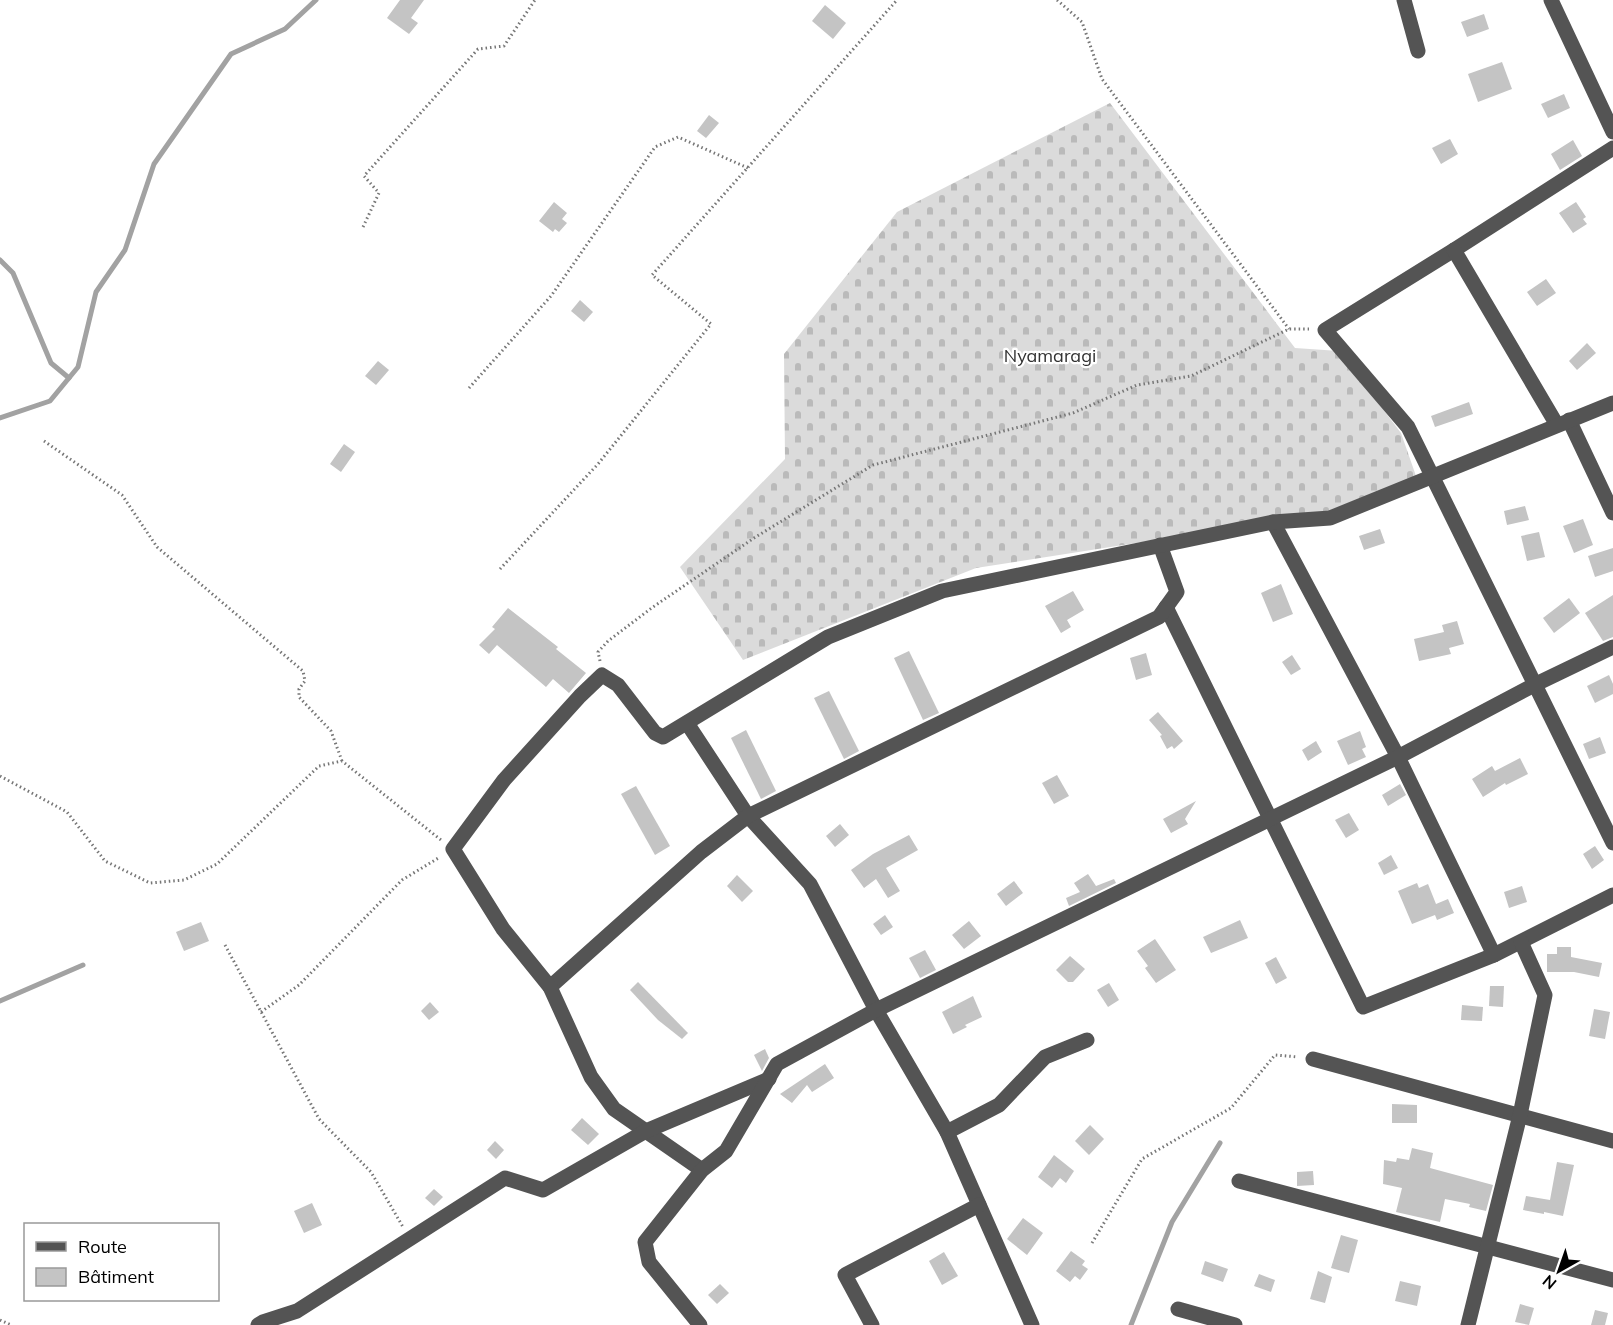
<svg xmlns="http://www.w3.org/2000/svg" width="1613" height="1325" viewBox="0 0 1613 1325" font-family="Mulish,sans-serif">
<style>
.cemetery{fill:url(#cemetery-stones)}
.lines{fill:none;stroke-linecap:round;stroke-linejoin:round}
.stream{stroke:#a2a2a2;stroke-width:5}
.building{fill:#c4c4c4}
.path{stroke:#767676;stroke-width:3;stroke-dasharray:1.5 3;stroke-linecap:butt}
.minor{stroke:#545454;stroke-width:15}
.labels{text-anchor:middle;stroke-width:4.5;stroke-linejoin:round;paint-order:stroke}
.park-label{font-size:18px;fill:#323232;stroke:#fff}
</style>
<defs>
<pattern id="cemetery-stones" width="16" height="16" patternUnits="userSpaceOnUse" patternTransform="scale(1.5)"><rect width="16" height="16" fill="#dbdbdb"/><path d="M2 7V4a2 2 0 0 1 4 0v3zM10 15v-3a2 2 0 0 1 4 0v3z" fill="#bababa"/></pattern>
</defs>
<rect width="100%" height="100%" fill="#fff"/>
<polygon class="cemetery" points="1110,103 1295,348 1339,351 1401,433 1416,476 1321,514 976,568 743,660 680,567 785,459 784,354 897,212"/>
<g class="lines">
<g class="stream">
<polyline points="0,260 13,273 51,363 69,378"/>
<polyline points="0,418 50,401 78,367 96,292 125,250 154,164 231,54 285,29 316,0"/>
<polyline points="0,1001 83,965"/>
<polyline points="1131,1325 1172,1222 1220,1143"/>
</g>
</g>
<g class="building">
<polygon points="400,0 424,0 411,18 418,23 409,34 387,18"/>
<polygon points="825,5 846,23 833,39 812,21"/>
<polygon points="1484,14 1489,29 1467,37 1461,22"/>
<polygon points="1502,62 1512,89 1478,102 1468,74"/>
<polygon points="1564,94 1570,108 1548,118 1541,104"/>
<polygon points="709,115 719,123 706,138 697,131"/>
<polygon points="1450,139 1458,154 1441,164 1432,148"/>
<polygon points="1573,140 1582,156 1560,170 1551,154"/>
<polygon points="554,202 567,213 562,219 567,223 559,232 555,229 553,232 539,221"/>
<polygon points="1576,202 1586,217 1583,219 1587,224 1573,233 1559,213"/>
<polygon points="1546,279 1556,293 1537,306 1527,292"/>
<polygon points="580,300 593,312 584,322 571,311"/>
<polygon points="1587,343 1596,353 1577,370 1569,361"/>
<polygon points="378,361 389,370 376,385 365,376"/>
<polygon points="1469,402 1473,414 1435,427 1431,416"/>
<polygon points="344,444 355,452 341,472 330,464"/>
<polygon points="1525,506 1529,520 1507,525 1504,511"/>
<polygon points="1583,519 1593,545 1574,553 1563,526"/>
<polygon points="1380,529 1385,543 1364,550 1359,536"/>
<polygon points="1539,532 1545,557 1527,561 1521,536"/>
<polygon points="1613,548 1613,571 1595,577 1588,556"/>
<polygon points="1281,584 1293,614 1273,622 1261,593"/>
<polygon points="1073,591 1084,610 1067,620 1071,627 1061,633 1045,606"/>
<polygon points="1613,595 1613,637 1603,641 1585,613"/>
<polygon points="1569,598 1580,613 1554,633 1543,618"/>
<polygon points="508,608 558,647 556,649 586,673 569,693 553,679 546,687 497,645 489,654 479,645 495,629 492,627"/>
<polygon points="1457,621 1464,644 1449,648 1451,654 1419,661 1414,639 1444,632 1442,625"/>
<polygon points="909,651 939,713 923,720 894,658"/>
<polygon points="1146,653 1152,675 1136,680 1130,658"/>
<polygon points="1292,655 1301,669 1291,675 1282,662"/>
<polygon points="1609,675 1613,684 1613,694 1595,703 1587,686"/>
<polygon points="829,691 859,751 844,759 814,698"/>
<polygon points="1158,712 1183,741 1174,749 1172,746 1167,749 1160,736 1162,735 1149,720"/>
<polygon points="746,730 776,791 761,799 731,738"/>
<polygon points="1360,731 1366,747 1362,749 1366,757 1348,765 1337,741"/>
<polygon points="1600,737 1606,753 1589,759 1583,744"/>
<polygon points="1316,741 1322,752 1308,761 1302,750"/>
<polygon points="1520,758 1528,774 1506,785 1505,783 1483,797 1472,779 1492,766 1495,771"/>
<polygon points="1057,775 1069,796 1054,804 1042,783"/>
<polygon points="1400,784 1406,795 1388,806 1382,795"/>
<polygon points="636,786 670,846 655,855 621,794"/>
<polygon points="1196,801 1185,819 1188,824 1171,833 1163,819"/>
<polygon points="1349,813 1359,830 1346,838 1335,820"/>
<polygon points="840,824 849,835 835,847 826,836"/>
<polygon points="909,835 918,850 886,868 900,891 888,898 876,879 864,888 851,870 873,854"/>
<polygon points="1595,846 1604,860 1592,869 1583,854"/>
<polygon points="1391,855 1398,868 1384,875 1378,863"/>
<polygon points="1088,874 1096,886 1114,879 1116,883 1069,906 1066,898 1080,892 1074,883"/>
<polygon points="737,875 753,891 742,902 727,886"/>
<polygon points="1014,881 1023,893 1006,906 997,894"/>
<polygon points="1417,883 1419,888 1428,884 1436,904 1448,899 1454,913 1437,920 1435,915 1412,924 1398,891"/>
<polygon points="1522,886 1527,902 1509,908 1504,892"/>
<polygon points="885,915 893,927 881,935 873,924"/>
<polygon points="1240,920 1248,938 1211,953 1203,937"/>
<polygon points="969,921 981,936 964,949 952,935"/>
<polygon points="201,922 209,941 184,951 176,932"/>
<polygon points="1155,939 1176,970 1156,983 1145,968 1148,966 1137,951"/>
<polygon points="1557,947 1571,947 1571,957 1602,963 1599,977 1574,972 1547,972 1547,954 1557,954"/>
<polygon points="925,950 936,970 920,978 909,958"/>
<polygon points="1070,956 1085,969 1073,982 1068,982 1056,970"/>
<polygon points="1276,957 1287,978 1276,984 1265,963"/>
<polygon points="638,982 688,1033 682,1039 658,1020 630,990"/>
<polygon points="1109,983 1119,1000 1108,1007 1097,990"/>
<polygon points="1490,986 1504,986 1503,1007 1489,1006"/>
<polygon points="973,996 982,1017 965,1025 967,1027 953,1034 942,1012"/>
<polygon points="430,1002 439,1012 429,1020 421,1011"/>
<polygon points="1462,1005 1483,1007 1482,1021 1461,1020"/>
<polygon points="1594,1009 1610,1012 1605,1039 1589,1036"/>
<polygon points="765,1049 769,1058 762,1071 754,1055"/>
<polygon points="825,1064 834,1078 812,1092 807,1085 792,1103 780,1094"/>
<polygon points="1392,1104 1417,1105 1417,1123 1392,1123"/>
<polygon points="582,1118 599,1134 588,1145 571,1130"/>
<polygon points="1090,1125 1104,1139 1089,1155 1075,1141"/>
<polygon points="495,1141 504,1150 496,1159 487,1150"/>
<polygon points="1412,1148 1433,1153 1430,1168 1493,1185 1486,1211 1469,1207 1470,1204 1445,1199 1440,1222 1396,1212 1402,1188 1383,1184 1384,1160 1396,1162 1397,1158 1409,1160"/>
<polygon points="1054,1155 1074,1171 1066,1183 1060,1178 1052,1188 1038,1177"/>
<polygon points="1557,1162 1574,1165 1563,1216 1544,1212 1544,1214 1523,1210 1526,1196 1550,1200"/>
<polygon points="1313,1171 1314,1185 1297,1186 1297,1172"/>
<polygon points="434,1189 443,1197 434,1206 425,1198"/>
<polygon points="312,1203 322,1225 304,1233 294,1211"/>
<polygon points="1023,1218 1043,1233 1027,1255 1007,1239"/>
<polygon points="1341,1235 1358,1240 1349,1273 1331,1268"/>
<polygon points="1071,1251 1085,1261 1082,1265 1088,1269 1080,1280 1075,1276 1070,1282 1056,1271"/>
<polygon points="944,1252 958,1276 942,1285 929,1261"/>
<polygon points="1205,1261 1228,1269 1223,1282 1201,1274"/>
<polygon points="1318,1271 1332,1277 1325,1303 1310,1299"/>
<polygon points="1259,1274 1275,1280 1271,1292 1254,1286"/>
<polygon points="1400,1281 1421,1286 1417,1306 1395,1301"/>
<polygon points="720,1284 729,1293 717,1304 708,1295"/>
<polygon points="1520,1304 1534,1308 1529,1325 1515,1322"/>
<polygon points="1595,1310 1608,1313 1605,1325 1591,1325"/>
</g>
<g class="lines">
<g class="path">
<polyline points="1057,0 1082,22 1102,79 1289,329"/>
<polyline points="363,227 379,193 364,176 478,49 504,46 535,0"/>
<polyline points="469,388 551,296 655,147 678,137 748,168"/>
<polyline points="44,441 122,495 157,547 303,671 305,681 299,689 299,697 331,731 342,761"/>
<polyline points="500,569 598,464 711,324 652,275 897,0"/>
<polyline points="600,661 598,652 608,641 653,607 754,538 873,465 1073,413 1137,385 1191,376 1289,329 1309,329"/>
<polyline points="0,776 67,812 105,861 150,883 184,880 217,864 319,766 342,761 441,840"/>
<polyline points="225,945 319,1119 371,1172 403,1227"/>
<polyline points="261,1012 299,985 402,880 440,857"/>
<polyline points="1092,1243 1142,1159 1231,1108 1275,1055 1298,1057"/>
<polyline points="0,1320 11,1325"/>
</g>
<g class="minor">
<polyline points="1404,0 1418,51"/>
<polyline points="1551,0 1613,132"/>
<polyline points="1613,148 1454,250 1325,330 1408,427 1613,843"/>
<polyline points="1454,250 1557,425"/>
<polyline points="1569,420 1613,513"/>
<polyline points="1273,522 1398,757 1494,955"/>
<polyline points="1166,607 1363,1007 1494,955 1613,895"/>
<polyline points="687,723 748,816 810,884 876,1010 947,1132 1032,1325"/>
<polyline points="550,987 701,852 748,816 1159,617 1177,592 1160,545"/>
<polyline points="1313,1059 1613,1141"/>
<polyline points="947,1132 999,1105 1045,1057 1087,1040"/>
<polyline points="702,1170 614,1109 591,1077 550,987 503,929 453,849 504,780 580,696 602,675 618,685 655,733 663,737 828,637 942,591 1273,522 1330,518 1613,403"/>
<polyline points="1239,1181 1613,1280"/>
<polyline points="1178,1309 1235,1325"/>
<polyline points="258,1325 263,1322 297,1311 505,1178 543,1190 646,1131 769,1079"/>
<polyline points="700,1325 649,1262 645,1242 702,1170 726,1151 777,1064 876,1010 1398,757 1534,685 1613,647"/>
<polyline points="872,1325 845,1275 979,1205"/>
<polyline points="1468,1325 1520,1115 1545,995 1521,942"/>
</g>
</g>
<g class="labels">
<g class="park-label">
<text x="1050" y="362">Nyamaragi</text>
</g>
</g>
<rect x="24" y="1223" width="195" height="78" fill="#ffffff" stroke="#999999" stroke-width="1.5"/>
<rect x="36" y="1242" width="30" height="9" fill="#545454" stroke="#999999" stroke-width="1.5"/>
<text x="78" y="1253" font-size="18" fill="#000000">Route</text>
<rect x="36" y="1268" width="30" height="18" fill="#c4c4c4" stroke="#999999" stroke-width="1.5"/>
<text x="78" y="1283" font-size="18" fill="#000000">Bâtiment</text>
<g transform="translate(1559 1271) rotate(220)" stroke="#ffffff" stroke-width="4.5" paint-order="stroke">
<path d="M0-4.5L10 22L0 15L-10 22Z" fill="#000000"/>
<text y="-9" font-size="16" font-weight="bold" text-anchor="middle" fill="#000000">N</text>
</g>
</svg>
